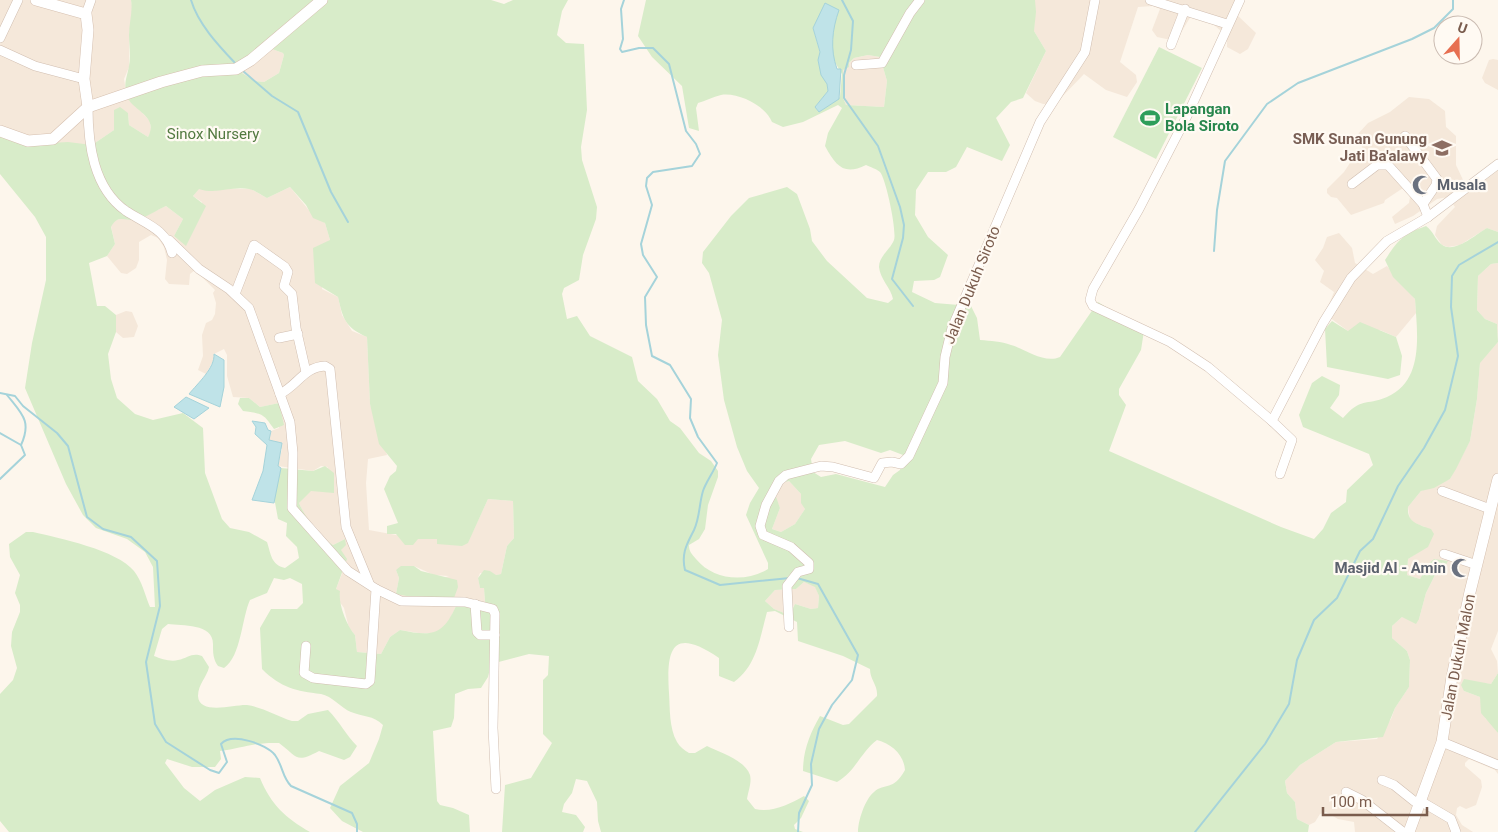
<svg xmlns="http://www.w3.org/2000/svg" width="1498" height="832" viewBox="0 0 1498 832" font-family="Roboto,sans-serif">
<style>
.residential{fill:#f5e8da;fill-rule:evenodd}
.green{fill:#d8ecc9;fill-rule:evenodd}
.water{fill:#bfe3e8;stroke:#a5d3da}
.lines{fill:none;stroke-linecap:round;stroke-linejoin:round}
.stream{stroke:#a5d3da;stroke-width:2}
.street-casing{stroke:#d1beb0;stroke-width:10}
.secondary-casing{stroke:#d6c0b0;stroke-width:12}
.street{stroke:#fff;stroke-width:9}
.secondary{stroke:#fff;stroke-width:11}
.labels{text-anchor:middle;stroke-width:4.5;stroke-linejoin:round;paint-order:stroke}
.leisure-label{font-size:15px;font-weight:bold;fill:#27864d;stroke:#fffaf3;text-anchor:start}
.park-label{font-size:15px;fill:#537a41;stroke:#fffaf3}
.education-label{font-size:15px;font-weight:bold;fill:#785e54;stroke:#fffaf3;text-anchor:end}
.worship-label{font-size:15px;font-weight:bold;fill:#5b616d;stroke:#fffaf3;text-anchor:start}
.street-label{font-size:15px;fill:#7a5c4d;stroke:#fffaf3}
</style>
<rect width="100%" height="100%" fill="#fdf6ec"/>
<g class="residential">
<polygon points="0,0 131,0 133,11 129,34 129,67 124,79 127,97 150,121 151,131 148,137 129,125 128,113 114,110 114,130 92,145 51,143 0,126"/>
<polygon points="1035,0 1245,0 1237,15 1256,33 1248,49 1240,54 1227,47 1227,36 1214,25 1191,16 1176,41 1157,37 1152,30 1160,9 1153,6 1138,7 1120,62 1136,75 1137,82 1127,97 1106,90 1084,74 1055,104 1043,104 1035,101 1026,93 1046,51 1034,31"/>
<polygon points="269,48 283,53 284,55 279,73 264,82 255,81 242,73"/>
<polygon points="868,55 880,57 887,81 884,107 846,105 843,98 843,70 854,58"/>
<polygon points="1493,59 1498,60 1498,90 1485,83 1482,78 1489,60"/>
<polygon points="1409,97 1429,99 1445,111 1446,127 1456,136 1456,165 1464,182 1472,181 1498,158 1498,232 1487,228 1460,245 1448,247 1442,245 1435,235 1437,226 1455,207 1448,197 1437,199 1413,216 1395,224 1392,217 1409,203 1410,197 1403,188 1385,200 1384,203 1351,215 1337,198 1331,197 1327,193 1327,189 1344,172 1350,163 1364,153 1358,134 1368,123 1390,112"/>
<path d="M290 187 312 214 325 223 330 240 322 289 338 297 342 315 352 331 367 337 370 404 387 455 368 459 366 483 369 530 418 539H437V544L468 542 488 499 513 501 514 538 507 546 501 574 496 575 480 573 478 578 480 588H484L485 602 456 606 448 624 436 633H419L400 630 390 637 381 654 357 652 355 635 349 628 344 608 339 601 336 589 343 571 341 550 345 539 333 545 324 539 318 529 305 516 299 503 328 467 321 466 313 471 278 466 282 449 269 440 271 431 279 428V403L260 407 249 398 233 397 227 376V355L224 349 214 354 215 357 206 374 198 370 203 356 202 335 206 323 212 320 215 314 216 303 213 293 215 290 195 270 190 274 189 285 169 284 165 279 167 260 164 247 158 238 151 235 139 242V260L136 268 127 274 121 273 107 256 115 244 111 226 114 221 123 218 136 220 166 206 183 219 174 236 186 245 200 217 202 202 193 196 199 188 251 189 267 198ZM414 566 434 575 449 576 396 594 399 578 396 570Z"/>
<polygon points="1339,233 1352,248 1355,263 1373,274 1387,266 1415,299 1416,313 1396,337 1380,330 1348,331 1325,314 1334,292 1320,282 1324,271 1315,260 1323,248 1327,237"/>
<polygon points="1498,263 1498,631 1491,649 1497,661 1498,673 1491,684 1479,683 1464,691 1480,697 1485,718 1493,725 1498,733 1498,797 1498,774 1495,770 1469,759 1465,763 1465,766 1481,780 1482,787 1476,805 1466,809 1460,806 1457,808 1456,815 1462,825 1473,832 1355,832 1354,822 1338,819 1326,812 1320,814 1315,822 1309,825 1297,819 1295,802 1287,793 1285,781 1300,765 1336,742 1377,739 1391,719 1395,708 1409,687 1410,660 1407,651 1392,638 1392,626 1402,617 1419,619 1426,593 1438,569 1428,564 1420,579 1407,575 1408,559 1417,553 1425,527 1414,523 1410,519 1408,507 1421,491 1450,479 1470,441 1477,399 1480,362 1498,342 1497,324 1485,319 1477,310 1478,276 1491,264"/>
<polygon points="126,311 132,312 138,326 134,337 123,338 116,332 116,315"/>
<polygon points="789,481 801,494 805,509 795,524 781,532 772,529 780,508 774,494 782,483"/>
<polygon points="804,582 815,586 819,596 818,608 811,609 795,604 793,608 784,613 774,609 765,601 775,590 796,589"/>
</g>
<g class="green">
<path d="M131 0H491L504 4 513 0H568L562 11 557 35 566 43 584 44 587 110 581 147 582 160 597 207 596 219 583 255 579 280 564 288 562 294 567 319 577 316 590 336 632 357 638 381 657 399 670 421 680 428 699 453 711 461 718 471V477L708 505 705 529 699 539 689 545C689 552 692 554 696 559 713 580 745 583 768 569V563L746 515 750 503 759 488 747 471 737 447 724 400 718 355 722 320 709 273 702 263 703 252 731 216 749 198 787 187 797 194 810 229 812 241 827 261 867 298 888 303 893 299C891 288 880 279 879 267 879 256 890 250 894 240 897 231 886 179 880 172 877 169 870 167 866 165 844 176 836 166 825 146L828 133 842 108 838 105 803 122 783 127 772 122C766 106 738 92 721 95 713 97 705 101 698 103L696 108 699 131 689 128 682 86 652 57 638 36 646 0H1035L1036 12 1034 31 1046 51 1023 98 1011 102 996 118 1010 145 1002 161 967 147 956 167 946 172H928L916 190 915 215 928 237 948 255 940 277 934 280 914 281 912 292 935 303 971 306 977 318 980 340C991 341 1001 341 1011 345 1026 349 1044 364 1060 357L1098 302 1144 331 1141 350 1119 389V395L1126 405 1109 451 1281 527 1314 539 1323 529 1331 513 1346 502 1347 490 1373 465 1369 454 1303 427 1299 415 1312 383 1322 376 1340 385 1339 395 1330 408 1343 418C1361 397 1365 406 1387 397 1425 381 1417 332 1415 299L1393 277 1385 260C1398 240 1403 234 1426 226 1433 231 1435 239 1441 244 1454 255 1476 234 1487 228L1498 232V263L1491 264 1478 276 1477 310 1485 319 1497 324 1498 342 1480 363 1477 399 1470 441 1456 469 1450 479 1434 488 1421 491 1408 507C1407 523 1418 524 1431 529L1434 534 1428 547 1408 559 1407 575 1420 579 1428 564 1434 559 1448 561 1444 568 1438 569 1426 593 1419 619 1416 624 1402 617 1392 626V638L1407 651 1410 660 1409 687 1395 708 1383 737 1336 742 1300 765 1285 781 1287 793 1295 802 1297 819 1309 825 1308 832H858C858 821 865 799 874 792 885 782 893 792 905 770 904 755 892 744 877 740 861 752 855 772 837 782L803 771C803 751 810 733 820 716L843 725 849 724 877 696C878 685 870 680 870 669L843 656 798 641 797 622 775 611 767 612C760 637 757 666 734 682L719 676V658C673 627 666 647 669 693 670 708 669 728 677 742 680 747 684 750 689 753H695L707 746C719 752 745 760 750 775 752 782 748 792 747 799L755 809C772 813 790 804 804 796L809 801 801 818 794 825 795 829 803 832H601L598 821 597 802 587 781 576 779 572 793 564 804 562 812 576 815 585 827 583 832H502L505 785 531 778 552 743 543 734V680L548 675 549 656 529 654 491 664 488 677 481 688 468 689 455 694 454 718 451 727 433 731 437 801 440 805 453 808 469 815 470 832H363L342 821 330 808 340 786 369 763 379 739 383 725C373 715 363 717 351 712 341 708 332 696 321 694 296 691 281 688 262 669L260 628 271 609H297L303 603 302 584 290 578 284 580 274 578 267 593 250 600C242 617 241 657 224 668L218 666C213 659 213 653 213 644 213 623 182 626 168 624L162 629 154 656C161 659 171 662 178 660 188 658 192 652 202 656L209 667C207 677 198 684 198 696 199 716 236 704 247 705 262 707 277 716 292 721H298L308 714 328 710C340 722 346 735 357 746L350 757 344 760 319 751C295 764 298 757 279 743 255 742 243 748 220 751L221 759 215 767H192L167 759 165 763 184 788 200 801 215 790 245 777 260 778C271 805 286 818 310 832H9L0 821V694L13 680 17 668 11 646 12 632 20 612V605L15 593 20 575 10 557 9 544 26 532H33C59 538 117 550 134 571 142 581 145 595 150 607H155L153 567 145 552 127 539 96 528 83 515 66 484 25 388 32 343 46 280V237L35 217 0 174V126L51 143 68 142 92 145 114 130V110L120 107 128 113 129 125 148 137C160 114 129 111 126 93 124 82 127 77 129 66 131 56 129 45 129 35 129 23 133 12 131 0ZM838 10 834 25 832 45 833 59 842 74 840 97 819 112 815 107 828 91 827 84 822 75 818 61 820 53 813 28ZM269 48 283 53 284 55 279 73 264 82 255 81 242 73ZM868 55 880 57 887 81 884 107 846 105 843 98V70L849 67V63L854 58ZM290 187 306 205 313 218 325 223 330 240 313 248 315 283 338 297C343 319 345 327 367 337L370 404 379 444 397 466 396 471 390 476 384 489 398 523 387 526V534H396L405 545H413L418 539H437V544L462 546 468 543 488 499 513 501 514 538 507 546 501 574 496 575 490 571 484 570 478 578 480 588H484L485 602 456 606C442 637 431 636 400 630L390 637 381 654 357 652 355 635C346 625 338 603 340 591L336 589 347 559 341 550 346 545 345 539 333 545C320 537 305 517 299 503L311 491 334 493V473L325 466 313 471 281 468 274 497 278 519 287 523 286 536 297 547 299 558 285 568C271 565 271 554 267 542L249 532 230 528 222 519 205 473 203 428 183 413 153 420 135 414 117 398 111 379 108 354 116 332V315L105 306H97L89 263 107 256 115 244 111 227C118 214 125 221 136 220 145 218 157 210 166 206L183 219 174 236 186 246 206 206 193 196 199 189C217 195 230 186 249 189 255 190 261 195 267 198ZM845 441 881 453 890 450 903 455 900 470 893 475 885 487 836 474 821 477 813 472 811 459 819 445ZM789 481 801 494V503L805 509 795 524 781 532 772 529 780 508 775 494 782 483ZM804 582 815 587 819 596 818 608 811 609 795 604 793 608 784 613 774 609 765 601 775 590 796 589Z"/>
<polygon points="1159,47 1202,68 1156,159 1113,137"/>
<polygon points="1332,321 1348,331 1360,322 1396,337 1402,356 1400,375 1388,379 1327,367 1325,329"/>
<path d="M240 398H249L260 407 279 403 284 425 274 429C263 413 263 414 243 411L238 404Z"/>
<polygon points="401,566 414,566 421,571 457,580 458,587 454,598 418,598 396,594 399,578 396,570"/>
<polygon points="1498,673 1498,733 1481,713 1480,697 1464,691 1461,685 1464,679 1491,684"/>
</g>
<g class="water">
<path d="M825 3 839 10C832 30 830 49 837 69H841L839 99 819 112 815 107 828 91 827 84 821 75 818 60 820 52 813 28Z"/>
<path d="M214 354 224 360V387L220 407 189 394C198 383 215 368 214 354Z"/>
<polygon points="186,397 209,408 194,419 174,407"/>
<polygon points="252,421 265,423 268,430 271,431 269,440 282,443 278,466 281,468 274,503 252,500 263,471 267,445 255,434 256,427"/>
</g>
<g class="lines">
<g class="stream">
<path d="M191 0C198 24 219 46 236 64"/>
<path d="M624 0 621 9 623 39 620 49 622 52 639 48H653L669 64 686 131 696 144 700 154 692 166 653 172 647 178 646 186 652 205 641 244 643 255 657 277 645 297 646 325 652 356 670 365 691 399 690 418 698 437 717 463C713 473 706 482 703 491 699 504 700 517 694 530 687 544 681 553 685 570L720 585 790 578"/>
<polyline points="842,0 853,21 851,50 844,75 844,98 878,146 900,207 904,225 903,238 892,279 913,306"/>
<polyline points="243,71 272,96 298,112 331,192 348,222"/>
<polyline points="1214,251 1217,210 1225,161 1267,104 1298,83 1412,39 1434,28 1453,9 1453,0"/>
<path d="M0 393 15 396 23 406 57 433 68 446 87 517 103 529 131 537 157 561 160 606 146 662 155 724 166 742 210 770 219 773 227 762 221 744C232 732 266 744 275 755 283 766 282 777 291 786L352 813 357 824V832"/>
<polyline points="0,433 21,445"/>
<path d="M0 479 25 455 21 445C32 421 22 414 7 395"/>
<polyline points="797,578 818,584 858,655 852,680 832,705 819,729 811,764 812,785 799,813 798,832"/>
<polyline points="1195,832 1265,744 1289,704 1297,660 1314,620 1337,598 1360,551 1373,539 1398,486 1424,448 1445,410 1458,356 1451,307 1452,276 1459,265 1498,242"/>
</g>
<defs>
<g id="street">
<polyline points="1150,0 1227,24"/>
<polyline points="1240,0 1187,116 1139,209 1093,289 1090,300 1093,306 1170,342 1208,367 1272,421"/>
<polyline points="86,14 91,0"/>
<polyline points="0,38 18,0"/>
<polyline points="1171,45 1185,9"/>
<polyline points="0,50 35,66 84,79"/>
<polyline points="856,65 882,63 910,13 920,0"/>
<path d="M88 107C88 143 93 188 126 211 146 224 166 229 172 253"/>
<polyline points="1405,136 1437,179 1436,185 1423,204 1428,217"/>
<polyline points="1352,184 1377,165 1388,165 1423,204"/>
<polyline points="169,240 199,269 229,289 249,308 290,422 293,453 292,508 348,571 376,589 370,681 366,684 313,678 304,673 306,646"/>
<polyline points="235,294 254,245 285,267 288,272 284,286 292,294 296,328 306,372"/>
<polyline points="279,338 298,334"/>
<path d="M280 394C298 385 304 367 325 366L330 369 346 527 369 583"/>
<polyline points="1280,474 1292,440 1272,421 1323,323 1351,278 1387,241 1428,217 1498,164"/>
<polyline points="1442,491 1490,509"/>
<polyline points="1444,554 1477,565"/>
<polyline points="376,589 401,601 465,602 493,609 495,614 493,728 496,789"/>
<polyline points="475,604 477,632 480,635 495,635"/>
<polyline points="789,627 787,586 798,572 809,569 809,563 791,547 763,535 760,526 766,505 779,481 786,475 821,466 833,467 874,478 882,463 892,462 901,464 909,456 943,383 945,357 952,328 1040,122 1085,52 1095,0"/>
<polyline points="1442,742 1498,765"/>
<polyline points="1382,780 1394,785 1414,801 1422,802 1451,819 1456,832"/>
<polyline points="1346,792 1362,800 1403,832"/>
</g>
<g id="secondary">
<polyline points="36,0 86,14 88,30 84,79 88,107"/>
<polyline points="0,131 28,141 53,139 88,107 161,82 202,71 236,69 251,60 322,0"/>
<polyline points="1409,832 1442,742 1452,677 1470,592 1498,479"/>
</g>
</defs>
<use href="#street" class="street-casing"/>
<use href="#secondary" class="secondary-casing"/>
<use href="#street" class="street"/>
<use href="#secondary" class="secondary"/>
</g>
<defs>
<symbol id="stadium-bare" viewBox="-9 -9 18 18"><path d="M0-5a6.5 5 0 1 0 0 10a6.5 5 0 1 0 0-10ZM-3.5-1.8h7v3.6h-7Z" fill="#2e9e5b" stroke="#fffaf3" stroke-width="2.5" paint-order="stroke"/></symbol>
<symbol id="school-bare" viewBox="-9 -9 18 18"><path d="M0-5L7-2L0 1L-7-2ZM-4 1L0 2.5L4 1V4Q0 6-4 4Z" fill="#8d6e63" stroke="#fffaf3" stroke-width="2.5" paint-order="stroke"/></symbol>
<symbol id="mosque-bare" viewBox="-9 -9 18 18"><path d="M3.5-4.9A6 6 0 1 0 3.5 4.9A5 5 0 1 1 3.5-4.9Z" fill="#6b7280" stroke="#fffaf3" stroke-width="2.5" paint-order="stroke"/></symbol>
</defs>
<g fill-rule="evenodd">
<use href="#stadium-bare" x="1136" y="104" width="28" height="28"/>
<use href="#school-bare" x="1428" y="134" width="28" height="28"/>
<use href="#mosque-bare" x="1408" y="171" width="28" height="28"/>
<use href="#mosque-bare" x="1447" y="554" width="28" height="28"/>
</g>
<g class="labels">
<g class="leisure-label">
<text x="1165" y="114">Lapangan<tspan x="1165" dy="17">Bola Siroto</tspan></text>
</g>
<g class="park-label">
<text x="213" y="139">Sinox Nursery</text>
</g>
<g class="education-label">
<text x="1427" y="144">SMK Sunan Gunung<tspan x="1427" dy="17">Jati Ba'alawy</tspan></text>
</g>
<g class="worship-label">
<text x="1437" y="190">Musala</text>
<text x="1446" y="573" text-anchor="end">Masjid Al - Amin</text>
</g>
<g class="street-label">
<text transform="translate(972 285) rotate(-68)" y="5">Jalan Dukuh Siroto</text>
<text transform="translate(1458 657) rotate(-79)" y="5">Jalan Dukuh Malon</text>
</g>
</g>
<g transform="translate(1458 40) rotate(20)"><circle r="24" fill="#fffaf3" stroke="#cabbb1"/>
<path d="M0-4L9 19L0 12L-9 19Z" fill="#e76f51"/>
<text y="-8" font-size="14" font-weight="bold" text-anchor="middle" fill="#7a5c4d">U</text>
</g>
<path d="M1323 807v8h104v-8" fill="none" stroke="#7a5c4d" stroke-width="2.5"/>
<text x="1330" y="807" font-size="15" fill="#7a5c4d" stroke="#fffaf3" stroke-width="4" paint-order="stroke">100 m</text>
</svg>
